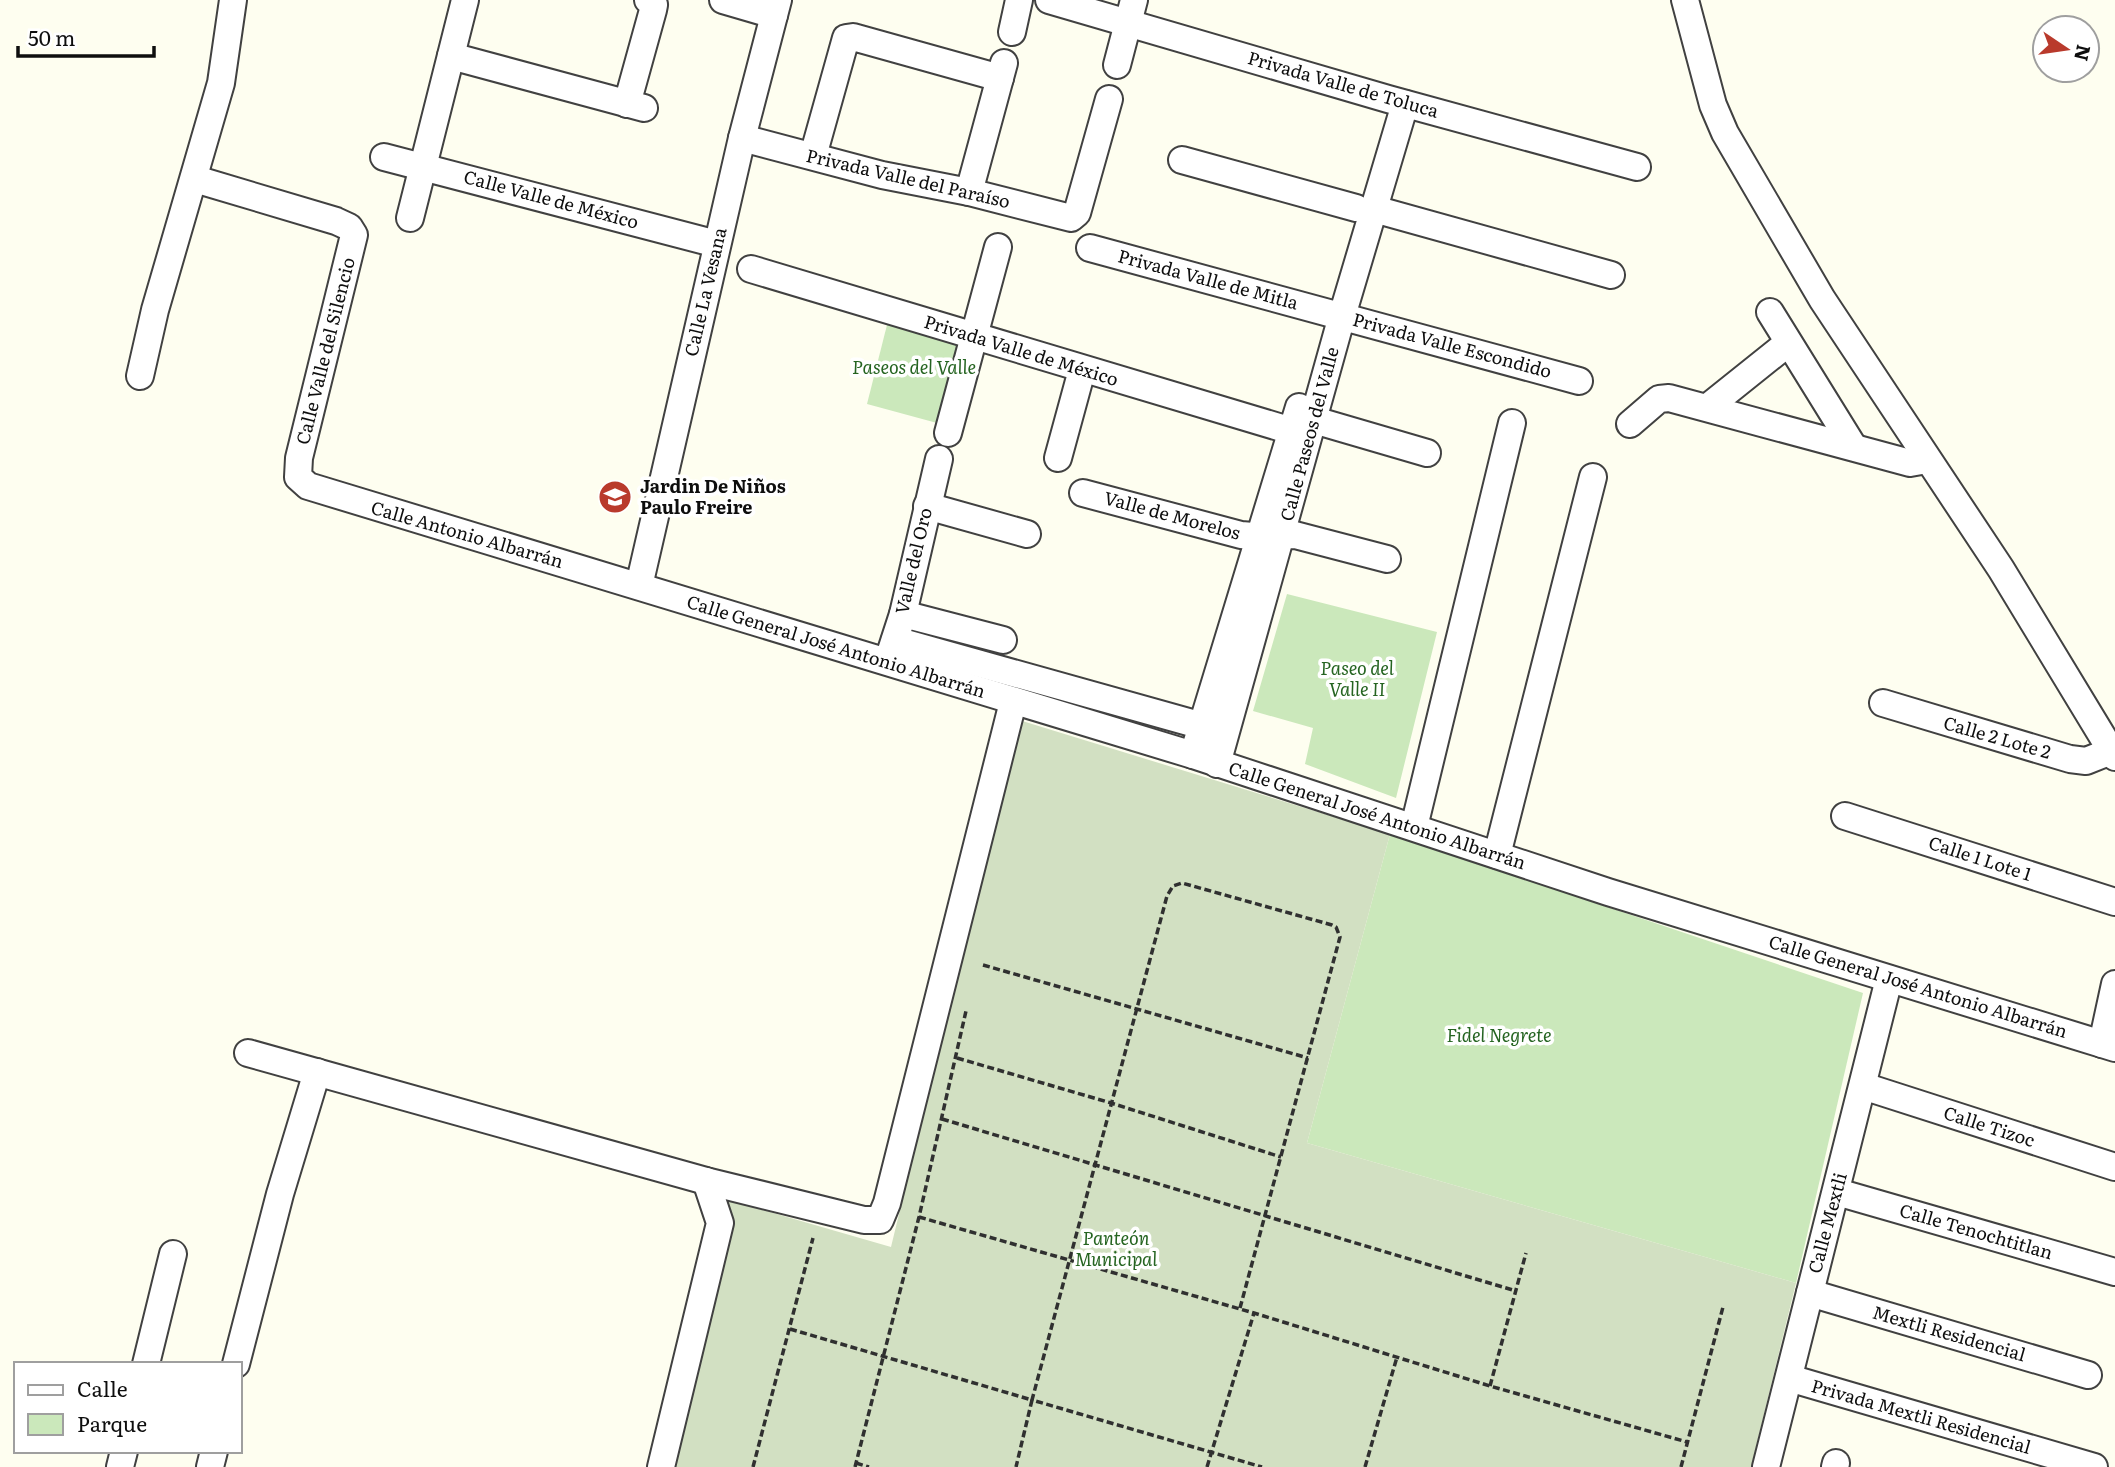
<svg xmlns="http://www.w3.org/2000/svg" width="2115" height="1467" viewBox="0 0 2115 1467" font-family="Literata,serif">
<style>
.green{fill:#cbe8bb}
.cemetery{fill:#d2e0c2}
.lines{fill:none;stroke-linecap:round;stroke-linejoin:round}
.minor-casing{stroke:#414141;stroke-width:30}
.path{stroke:#303030;stroke-width:3.5;stroke-dasharray:7 3.5;stroke-linecap:butt}
.minor{stroke:#fff;stroke-width:26}
.labels{text-anchor:middle;stroke-width:7;stroke-linejoin:round;paint-order:stroke}
.street-label{font-size:18px;fill:#0e0e0e;stroke:#fff}
.park-label{font-size:18px;font-style:italic;fill:#256421;stroke:#fff}
.poi-label{font-size:18px;font-weight:bold;fill:#0e0e0e;stroke:#fff;text-anchor:start}
</style>
<rect width="100%" height="100%" fill="#fefef0"/>
<g class="green">
<polygon points="888,321 960,342 937,423 867,404"/>
<polygon points="1287,594 1437,632 1396,798 1305,764 1313,728 1253,711"/>
<polygon points="1390,834 1863,993 1796,1283 1307,1143"/>
</g>
<polygon class="cemetery" points="1019,720 1390,834 1307,1143 1796,1283 1751,1467 668,1467 728,1200 891,1247"/>
<g class="lines">
<defs>
<g id="minor">
<polyline points="723,0 774,15"/>
<polyline points="1049,0 1388,99 1637,167"/>
<polyline points="1685,0 1713,105 1725,133 1822,299 2001,569 2115,757"/>
<polyline points="1012,32 1019,0"/>
<polyline points="451,56 644,108"/>
<polyline points="1117,65 1134,0"/>
<polyline points="627,104 653,10 654,5 648,0"/>
<polyline points="742,138 882,175 969,192 1071,218 1077,213 1109,99"/>
<polyline points="813,156 846,38 853,37 1000,78"/>
<polyline points="384,157 717,244"/>
<polyline points="1182,160 1356,208"/>
<polyline points="195,179 336,221 349,227 354,235 299,458 298,477 308,486 1193,755 1608,892 2115,1048"/>
<polyline points="969,192 1004,63"/>
<polyline points="1374,209 1611,275"/>
<polyline points="410,218 465,0"/>
<polyline points="1090,248 1579,381"/>
<polyline points="751,269 1292,431"/>
<polyline points="1770,312 1853,446"/>
<polyline points="140,376 155,310 221,83 233,0"/>
<polyline points="1708,407 1788,343"/>
<polyline points="1314,420 1427,453"/>
<polyline points="1630,424 1659,399 1669,398 1910,463 1927,460"/>
<polyline points="948,433 998,247"/>
<polyline points="1058,458 1082,370"/>
<polyline points="1083,493 1241,535 1253,536 1295,535 1387,559"/>
<polyline points="927,506 1027,534"/>
<polyline points="639,586 742,138 778,0"/>
<polyline points="903,614 1003,640"/>
<polyline points="895,640 1217,730"/>
<polyline points="890,654 903,614 939,459"/>
<polyline points="1883,703 2070,759 2086,761 2111,751"/>
<polyline points="1193,755 1299,407"/>
<polyline points="1217,764 1342,316 1405,104"/>
<polyline points="1845,816 2115,902"/>
<polyline points="1414,827 1512,423"/>
<polyline points="1497,855 1593,477"/>
<polyline points="2102,1044 2115,984"/>
<polyline points="248,1053 706,1181 864,1220 880,1220 887,1203 1013,702"/>
<polyline points="1863,1086 2115,1167"/>
<polyline points="1837,1192 2115,1272"/>
<polyline points="1810,1293 2088,1375"/>
<polyline points="146,1364 173,1254"/>
<polyline points="236,1364 280,1194 317,1072"/>
<polyline points="1789,1378 2094,1467"/>
<polyline points="120,1467 124,1451"/>
<polyline points="210,1467 214,1451"/>
<polyline points="661,1467 720,1223 706,1181"/>
<polyline points="1766,1467 1889,979"/>
<polyline points="1835,1467 1836,1463"/>
</g>
</defs>
<use href="#minor" class="minor-casing"/>
<g class="path">
<polyline points="983,965 1308,1058"/>
<polyline points="957,1058 1111,1103 1281,1157"/>
<polyline points="942,1119 1516,1291"/>
<polyline points="919,1217 1254,1313 1490,1386 1687,1442"/>
<polyline points="1240,1308 1340,937 1336,927 1332,925 1182,883 1173,886 1167,896 1032,1400 1262,1467"/>
<polyline points="790,1329 1032,1400 1016,1467"/>
<polyline points="1490,1386 1526,1253"/>
<polyline points="856,1463 869,1467"/>
<polyline points="753,1467 813,1238"/>
<polyline points="855,1467 919,1217 966,1011"/>
<polyline points="1207,1467 1254,1313"/>
<polyline points="1365,1467 1397,1357"/>
<polyline points="1681,1467 1723,1307"/>
</g>
<use href="#minor" class="minor"/>
</g>
<defs>
<symbol id="school-disc" viewBox="-11 -11 22 22"><circle r="9.5" fill="#b93a2c" stroke="#fff"/><path d="M0-5L7-2L0 1L-7-2ZM-4 1L0 2.5L4 1V4Q0 6-4 4Z" fill="#fff"/></symbol>
</defs>
<g fill-rule="evenodd">
<use href="#school-disc" x="596" y="478" width="38" height="38"/>
</g>
<g class="labels">
<g class="street-label">
<text transform="translate(1343 85) rotate(16)" y="6">Privada Valle de Toluca</text>
<text transform="translate(908 179) rotate(13)" y="6">Privada Valle del Paraíso</text>
<text transform="translate(551 200) rotate(15)" y="6">Calle Valle de México</text>
<text transform="translate(1208 280) rotate(15)" y="6">Privada Valle de Mitla</text>
<text transform="translate(706 292) rotate(-77)" y="6">Calle La Vesana</text>
<text transform="translate(1452 346) rotate(15)" y="6">Privada Valle Escondido</text>
<text transform="translate(326 351) rotate(-76)" y="6">Calle Valle del Silencio</text>
<text transform="translate(1021 351) rotate(17)" y="6">Privada Valle de México</text>
<text transform="translate(1310 434) rotate(-75)" y="6">Calle Paseos del Valle</text>
<text transform="translate(1172 516) rotate(15)" y="6">Valle de Morelos</text>
<text transform="translate(467 535) rotate(16)" y="6">Calle Antonio Albarrán</text>
<text transform="translate(914 561) rotate(-77)" y="6">Valle del Oro</text>
<text transform="translate(836 647) rotate(17)" y="6">Calle General José Antonio Albarrán</text>
<text transform="translate(1997 738) rotate(16)" y="6">Calle 2 Lote 2</text>
<text transform="translate(1377 816) rotate(18)" y="6">Calle General José Antonio Albarrán</text>
<text transform="translate(1980 859) rotate(18)" y="6">Calle 1 Lote 1</text>
<text transform="translate(1918 987) rotate(17)" y="6">Calle General José Antonio Albarrán</text>
<text transform="translate(1989 1127) rotate(18)" y="6">Calle Tizoc</text>
<text transform="translate(1828 1223) rotate(-75)" y="6">Calle Mextli</text>
<text transform="translate(1976 1232) rotate(16)" y="6">Calle Tenochtitlan</text>
<text transform="translate(1949 1334) rotate(16)" y="6">Mextli Residencial</text>
<text transform="translate(1921 1417) rotate(16)" y="6">Privada Mextli Residencial</text>
</g>
<g class="park-label">
<text x="914" y="374">Paseos del Valle</text>
<text x="1357" y="675">Paseo del<tspan x="1357" dy="21">Valle II</tspan></text>
<text x="1499" y="1042">Fidel Negrete</text>
<text x="1116" y="1245">Panteón<tspan x="1116" dy="21">Municipal</tspan></text>
</g>
<g class="poi-label">
<text x="640" y="493">Jardin De Niños<tspan x="640" dy="21">Paulo Freire</tspan></text>
</g>
</g>
<rect x="14" y="1362" width="228" height="91" fill="#ffffff" stroke="#9f9f9f" stroke-width="2"/>
<rect x="28" y="1385" width="35" height="10" fill="#ffffff" stroke="#9f9f9f" stroke-width="2"/>
<text x="77" y="1397" font-size="21" fill="#0e0e0e">Calle</text>
<rect x="28" y="1414" width="35" height="21" fill="#cbe8bb" stroke="#9f9f9f" stroke-width="2"/>
<text x="77" y="1432" font-size="21" fill="#0e0e0e">Parque</text>
<g transform="translate(2066 49) rotate(103)"><circle r="33" fill="#ffffff" stroke="#9f9f9f" stroke-width="2"/>
<path d="M0-5L12 26L0 18L-12 26Z" fill="#b93a2c"/>
<text y="-10" font-size="19" font-weight="bold" text-anchor="middle" fill="#0e0e0e">N</text>
</g>
<path d="M18 46v10h136v-10" fill="none" stroke="#0e0e0e" stroke-width="3.5"/>
<text x="28" y="46" font-size="21" fill="#0e0e0e" stroke="#ffffff" stroke-width="5" paint-order="stroke">50 m</text>
</svg>
